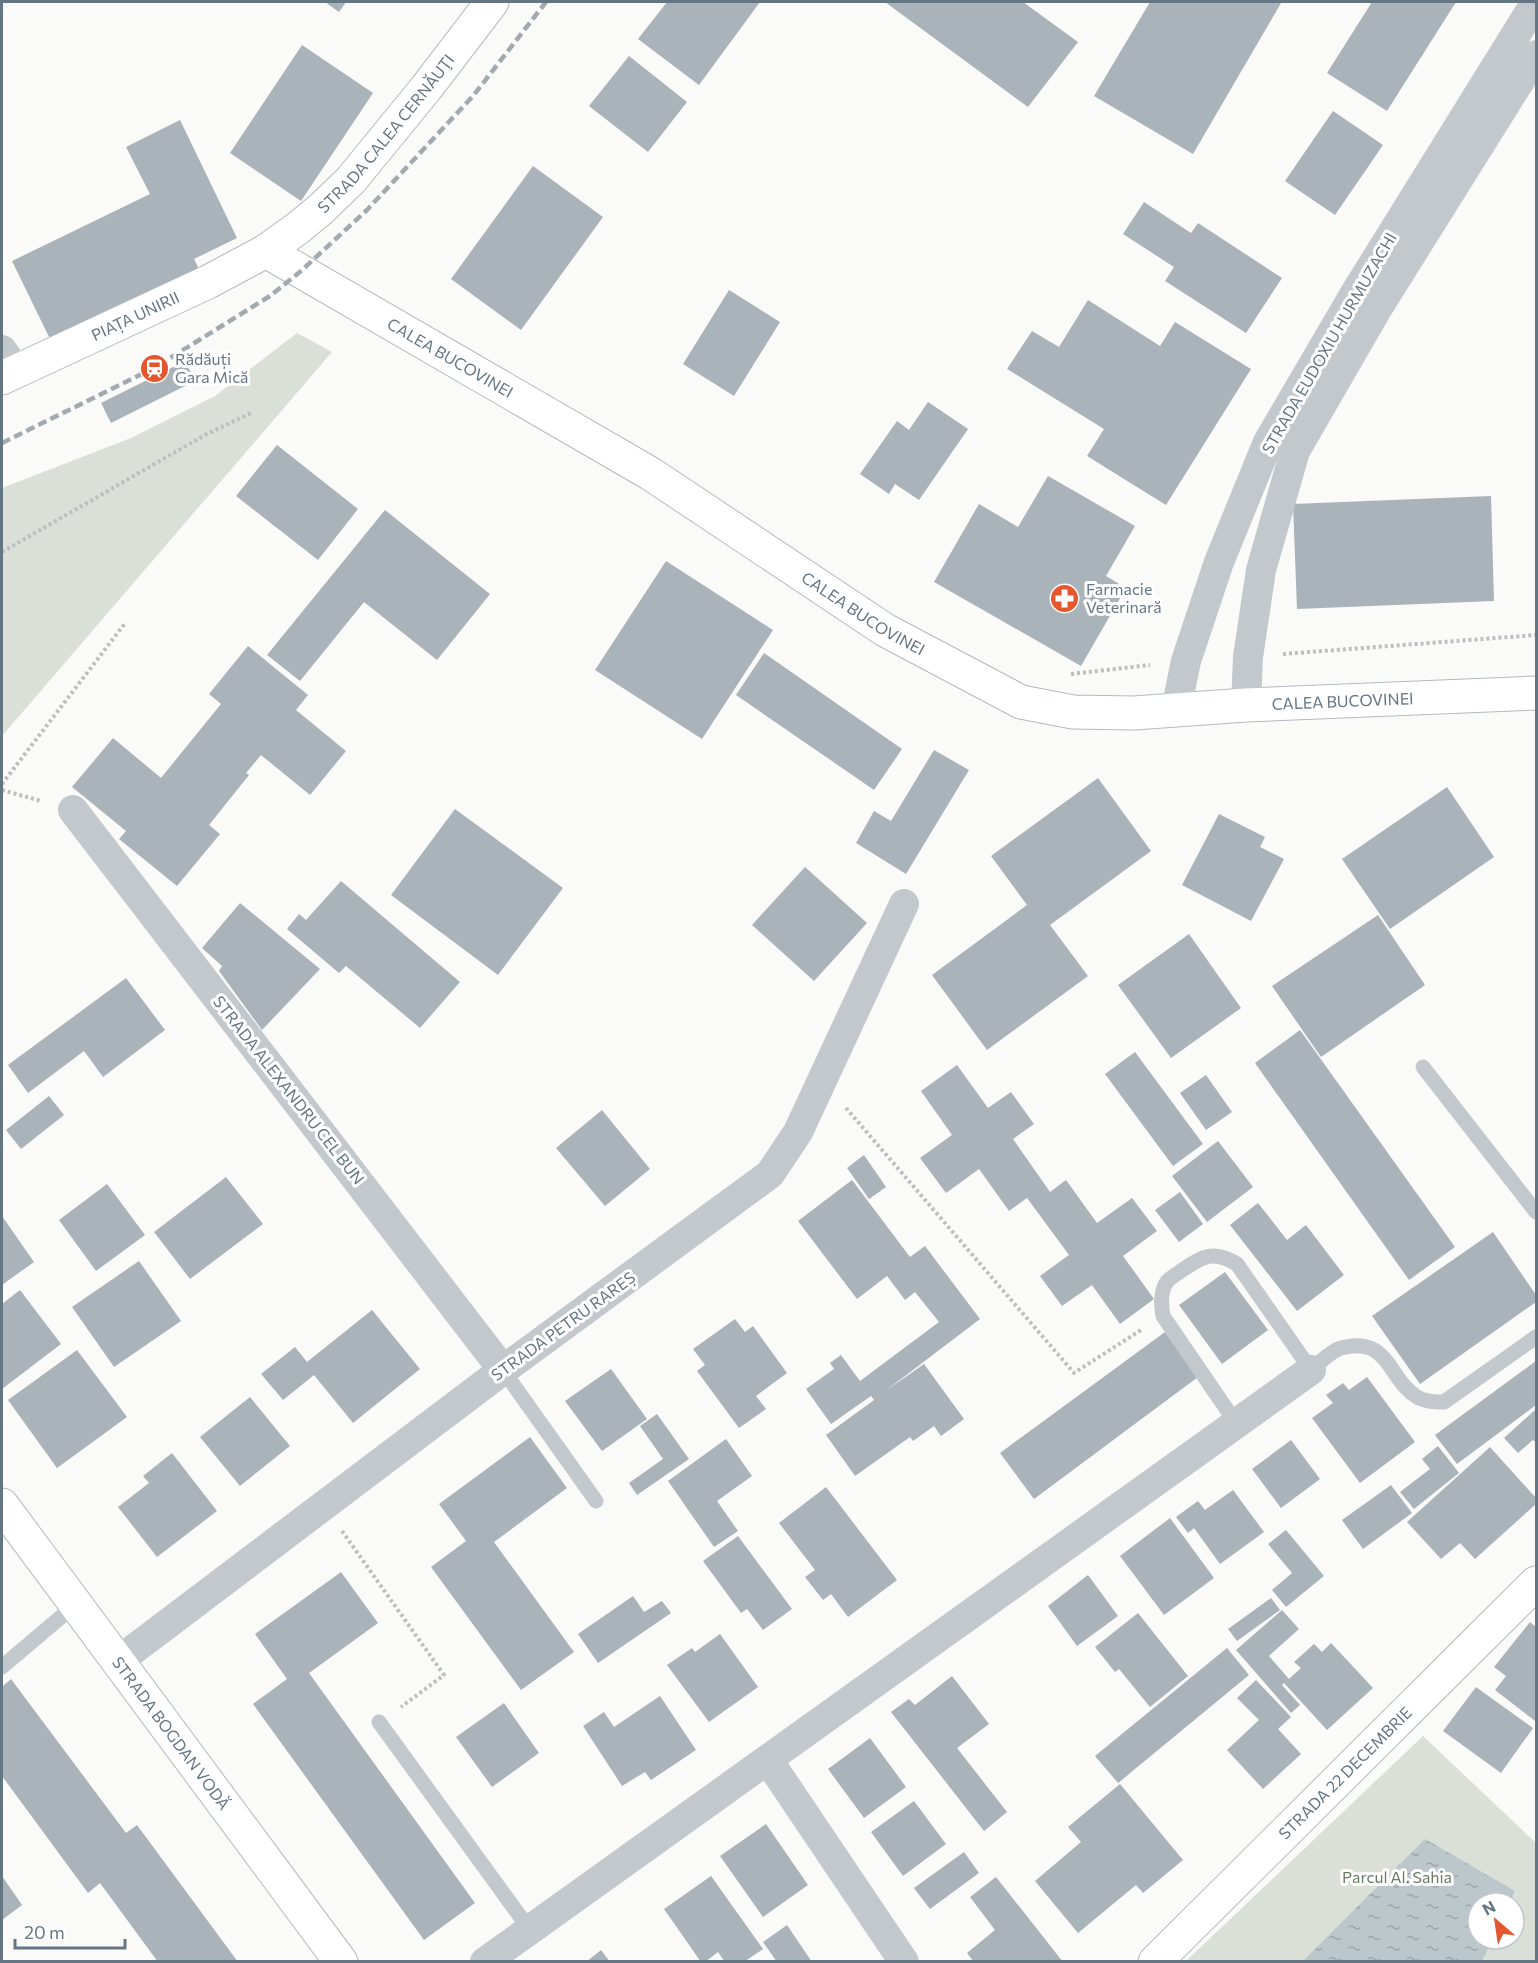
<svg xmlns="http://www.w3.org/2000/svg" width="1538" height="1963" viewBox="0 0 1538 1963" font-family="Commissioner,sans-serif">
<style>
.park{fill:#dadfd7;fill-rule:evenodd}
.water{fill:url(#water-ripples)}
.building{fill:#aab3b9}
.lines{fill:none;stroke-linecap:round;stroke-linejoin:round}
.secondary-casing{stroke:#b3babf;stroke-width:35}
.path{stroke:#bbbfc2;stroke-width:4;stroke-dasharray:3 3;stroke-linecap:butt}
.lane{stroke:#c3c8cc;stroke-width:15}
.street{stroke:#c3c8cc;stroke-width:30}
.secondary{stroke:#fff;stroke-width:33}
.rail{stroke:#a2aab0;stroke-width:4.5;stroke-dasharray:9 4.5;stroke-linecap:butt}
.labels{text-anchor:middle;stroke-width:6;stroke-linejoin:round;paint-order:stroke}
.street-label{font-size:16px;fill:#657683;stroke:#fff}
.poi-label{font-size:16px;fill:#657683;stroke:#fff;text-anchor:start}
.park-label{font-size:16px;fill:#687a64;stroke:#fff}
</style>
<defs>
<pattern id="water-ripples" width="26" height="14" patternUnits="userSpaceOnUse" patternTransform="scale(1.5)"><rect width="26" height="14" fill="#bbc7cb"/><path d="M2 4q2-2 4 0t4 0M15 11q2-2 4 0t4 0" fill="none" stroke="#9ca6aa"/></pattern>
</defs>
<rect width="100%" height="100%" fill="#fafaf8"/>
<g class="park">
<polygon points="297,333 332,352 2,736 2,488 131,438 215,396"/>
<path d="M1423 1736 1536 1843V1961L1185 1962ZM1478 1903H1514V1939H1478Z"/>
</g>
<polygon class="water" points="1425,1839 1515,1891 1509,1903 1478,1903 1478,1939 1493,1939 1482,1961 1303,1961"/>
<g class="building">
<polygon points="325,2 346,2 339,12"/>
<polygon points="667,2 760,2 699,85 638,39"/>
<polygon points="885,2 1023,2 1078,42 1028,107"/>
<polygon points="1150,2 1278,2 1281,3 1193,154 1094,96"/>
<polygon points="1372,2 1456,2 1387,111 1327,73"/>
<polygon points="302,45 373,93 301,201 230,153"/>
<polygon points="629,56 687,102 648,152 589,106"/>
<polygon points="1333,111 1383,145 1335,215 1285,181"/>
<polygon points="180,120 237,238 194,259 199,269 51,341 12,261 150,194 126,147"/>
<polygon points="533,166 603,217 521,330 451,279"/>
<polygon points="1144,202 1191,233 1198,223 1282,278 1246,333 1165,281 1174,267 1123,234"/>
<polygon points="729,290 780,322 734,396 683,364"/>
<polygon points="1088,300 1160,346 1175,322 1251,369 1166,505 1087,456 1104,429 1007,369 1032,331 1059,347"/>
<polygon points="185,361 195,381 111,423 101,403"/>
<polygon points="928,402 968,429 919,500 895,484 889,494 860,474 897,421 909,430"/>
<polygon points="277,445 358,509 318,560 236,496"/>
<polygon points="1048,476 1135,526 1106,576 1126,588 1081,666 934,582 979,504 1018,527"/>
<polygon points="1491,496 1494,601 1297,609 1293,504"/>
<polygon points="385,510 490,594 437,660 364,602 300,681 267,655"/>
<polygon points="666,561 773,630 702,739 595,670"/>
<polygon points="248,646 308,695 296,710 346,751 310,795 261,755 246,773 249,775 209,825 220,834 177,886 119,839 126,831 72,787 113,738 161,778 221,704 209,694"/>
<polygon points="764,653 902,749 874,790 736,695"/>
<polygon points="934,750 969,770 906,874 856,843 874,811 891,821"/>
<polygon points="1098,778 1151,851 1050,925 1088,976 987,1050 932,975 1027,905 991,856"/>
<polygon points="1447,787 1494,857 1390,929 1342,859"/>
<polygon points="455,809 563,888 498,975 391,895"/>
<polygon points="1219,814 1265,837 1260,847 1284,859 1251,921 1182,885"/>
<polygon points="805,867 867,923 814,981 752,925"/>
<polygon points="341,881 460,982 420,1028 346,966 339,973 287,929 299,914 306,920"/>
<polygon points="240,903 320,969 262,1030 219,971 222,966 202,948"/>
<polygon points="1378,915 1425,985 1321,1057 1272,986"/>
<polygon points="1189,934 1241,1008 1171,1058 1118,985"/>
<polygon points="126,978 165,1030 103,1077 84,1051 28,1093 8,1065"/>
<polygon points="1300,1030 1455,1247 1409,1280 1255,1063"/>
<polygon points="1135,1052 1203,1144 1173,1166 1105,1074"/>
<polygon points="957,1065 988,1108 1011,1092 1034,1124 1013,1139 1050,1192 1066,1180 1097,1223 1132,1198 1157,1231 1123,1256 1154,1299 1120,1324 1092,1285 1062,1306 1040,1276 1069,1255 1027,1198 1009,1211 979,1169 946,1193 920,1158 952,1135 921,1091"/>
<polygon points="1206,1075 1232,1112 1206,1130 1180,1093"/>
<polygon points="49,1096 64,1115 21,1149 6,1130"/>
<polygon points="602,1110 650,1169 605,1206 556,1148"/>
<polygon points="1218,1141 1253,1187 1207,1222 1172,1176"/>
<polygon points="864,1155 886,1187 869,1199 847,1168"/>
<polygon points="226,1177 263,1224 190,1279 154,1232"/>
<polygon points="852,1180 910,1257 925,1246 980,1319 884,1392 924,1364 964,1419 941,1436 934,1426 913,1441 910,1437 855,1476 826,1435 874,1400 871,1396 831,1424 806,1389 834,1369 830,1363 841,1355 860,1381 939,1322 915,1292 905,1300 887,1276 857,1299 798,1221"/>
<polygon points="107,1184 145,1235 96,1271 59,1220"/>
<polygon points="1180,1192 1203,1224 1179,1242 1155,1210"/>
<polygon points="1258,1203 1287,1240 1306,1225 1344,1275 1297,1311 1230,1225"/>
<polygon points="2,1216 34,1262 2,1285"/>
<polygon points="1493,1232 1536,1295 1536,1302 1420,1384 1372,1316"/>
<polygon points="139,1261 181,1321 114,1367 72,1307"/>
<polygon points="1225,1272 1268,1330 1222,1364 1179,1305"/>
<polygon points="20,1290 61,1344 2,1389 2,1304"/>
<polygon points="372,1310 420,1369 353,1423 314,1375 283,1400 261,1374 295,1347 307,1362"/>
<polygon points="735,1319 745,1332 753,1326 787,1373 756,1396 766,1409 739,1428 697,1371 705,1365 693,1349"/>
<polygon points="1165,1332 1198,1377 1034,1499 1000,1453"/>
<polygon points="77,1350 127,1417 57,1468 8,1400"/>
<polygon points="1536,1361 1536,1405 1457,1464 1435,1435"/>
<polygon points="611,1369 647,1419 602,1451 565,1401"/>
<polygon points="1367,1377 1415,1442 1360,1483 1312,1418 1333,1403 1326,1395 1343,1383 1349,1390"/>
<polygon points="250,1397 290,1446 240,1486 200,1437"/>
<polygon points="1536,1409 1536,1443 1533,1440 1518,1453 1504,1438"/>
<polygon points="657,1414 689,1459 637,1495 629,1483 663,1459 640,1426"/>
<polygon points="530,1437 567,1488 494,1542 574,1652 521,1690 431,1567 466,1541 439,1504"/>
<polygon points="726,1439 752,1476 717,1501 738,1531 714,1547 668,1481"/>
<polygon points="1291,1440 1320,1479 1281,1508 1252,1469"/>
<polygon points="1438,1446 1459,1473 1414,1509 1400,1492 1430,1469 1422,1459"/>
<polygon points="1490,1447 1536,1498 1536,1504 1475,1559 1460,1543 1441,1559 1407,1522"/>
<polygon points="172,1453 217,1511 157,1557 118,1507 149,1483 143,1476"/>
<polygon points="1391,1485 1412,1513 1363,1549 1342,1520"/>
<polygon points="826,1487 897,1580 848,1617 831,1594 823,1600 805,1577 815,1570 779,1523"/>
<polygon points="1233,1490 1264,1532 1220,1564 1194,1528 1188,1533 1176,1517 1198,1501 1205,1510"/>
<polygon points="1170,1518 1214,1578 1164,1615 1120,1556"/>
<polygon points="1286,1530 1324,1576 1286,1607 1272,1590 1292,1573 1268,1544"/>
<polygon points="738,1536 792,1609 763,1630 747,1609 741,1613 703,1561"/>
<polygon points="341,1572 378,1623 309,1673 475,1903 424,1940 253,1704 287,1679 255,1634"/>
<polygon points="1088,1575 1118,1616 1077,1646 1048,1606"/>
<polygon points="633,1596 644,1612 662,1601 671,1613 598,1663 578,1634"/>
<polygon points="1271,1598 1280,1610 1237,1641 1228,1629"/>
<polygon points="1282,1610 1299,1629 1269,1656 1289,1679 1301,1668 1294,1662 1314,1644 1322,1652 1331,1643 1373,1688 1327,1730 1284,1683 1282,1685 1300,1705 1291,1713 1236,1650"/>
<polygon points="1138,1613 1188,1676 1150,1707 1119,1669 1115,1672 1095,1647"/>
<polygon points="1530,1622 1536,1627 1536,1718 1535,1721 1495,1690 1506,1676 1494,1667"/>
<polygon points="720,1634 758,1687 709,1722 667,1665 692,1648 695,1652"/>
<polygon points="1227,1648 1249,1675 1118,1783 1095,1756"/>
<polygon points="952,1676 989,1724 957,1748 1007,1812 984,1831 891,1712 909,1699 915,1705"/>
<polygon points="11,1679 126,1833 137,1825 238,1962 158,1962 100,1883 88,1893 2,1776 2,1687"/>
<polygon points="1256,1680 1291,1717 1278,1729 1301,1754 1263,1789 1227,1750 1259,1720 1237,1698"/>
<polygon points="1476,1687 1533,1728 1501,1773 1443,1731"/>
<polygon points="660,1696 696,1750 651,1780 645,1772 622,1786 583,1726 604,1712 614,1727"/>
<polygon points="504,1703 539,1753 492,1787 456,1737"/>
<polygon points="870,1738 906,1787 864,1818 828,1769"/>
<polygon points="1120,1784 1183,1860 1143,1893 1136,1885 1078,1933 1035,1881 1081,1842 1068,1827"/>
<polygon points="914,1801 946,1844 903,1876 871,1832"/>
<polygon points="766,1824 808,1885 763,1917 720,1856"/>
<polygon points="964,1852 979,1873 930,1909 914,1888"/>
<polygon points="2,1876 22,1905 2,1920"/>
<polygon points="711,1876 763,1949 744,1962 725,1962 718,1952 705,1962 701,1962 664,1909"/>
<polygon points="996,1877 1063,1962 974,1962 967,1953 995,1930 970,1897"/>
<polygon points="787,1925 812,1962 777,1962 763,1942"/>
<polygon points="601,1950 610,1962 586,1962"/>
</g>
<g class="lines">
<defs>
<g id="secondary">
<path id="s1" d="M266 251 651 474 885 630 1021 702 1073 712 1134 713 1246 705 1536 693"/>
<path id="s2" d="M2 378 208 282 266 251 298 228 321 209 351 180 427 87 492 2"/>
<path id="s3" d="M2 1505 341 1962"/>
<path id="s4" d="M1155 1962 1536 1583"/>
</g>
</defs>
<use href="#secondary" class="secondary-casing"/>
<g class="path">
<polyline points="2,552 205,435 253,412"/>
<polyline points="1283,654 1536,635"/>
<polyline points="1071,674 1150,665"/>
<polyline points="2,784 126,622"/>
<polyline points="2,790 41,801"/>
<polyline points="846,1108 1074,1373 1141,1330"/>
<polyline points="342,1531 444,1675 401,1707"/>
</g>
<g class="lane">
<polyline points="1423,1067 1536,1212"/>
<polyline points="503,1370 596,1501"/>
<path d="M1236 1423 1163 1316C1161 1305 1160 1293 1166 1283 1169 1278 1176 1275 1181 1271 1202 1257 1212 1249 1237 1264L1311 1370C1319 1363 1331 1351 1341 1348 1389 1335 1388 1379 1417 1397 1426 1402 1435 1402 1444 1402L1536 1337"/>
<polyline points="2,1667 75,1605"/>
<polyline points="379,1722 530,1930"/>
</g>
<g class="street">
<polyline points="2,350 17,371"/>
<polyline points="1246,705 1248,657 1261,570 1295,451 1377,309 1536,55"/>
<polyline points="1176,710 1186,661 1219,562 1268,442 1354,295 1536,2"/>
<polyline points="73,810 503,1370"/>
<polyline points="117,1662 503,1370 770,1174 798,1132 904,904"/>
<polyline points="768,1760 904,1962"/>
<polyline points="485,1962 1311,1370"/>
</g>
<use href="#secondary" class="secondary"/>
<polyline class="rail" points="2,443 154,368 270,296 301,271 367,210 473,96 546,2"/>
</g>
<defs>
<symbol id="station-disc" viewBox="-11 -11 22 22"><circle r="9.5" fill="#e4572e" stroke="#fff"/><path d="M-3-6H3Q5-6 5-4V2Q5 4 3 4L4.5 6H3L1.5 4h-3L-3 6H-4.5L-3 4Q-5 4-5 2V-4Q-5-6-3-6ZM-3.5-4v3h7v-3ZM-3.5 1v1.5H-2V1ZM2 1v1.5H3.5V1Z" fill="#fff"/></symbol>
<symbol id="pharmacy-disc" viewBox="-11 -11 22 22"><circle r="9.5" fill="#e4572e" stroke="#fff"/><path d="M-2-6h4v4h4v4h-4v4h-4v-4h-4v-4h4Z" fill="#fff"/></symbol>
</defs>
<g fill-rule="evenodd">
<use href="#station-disc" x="138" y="352" width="33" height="33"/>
<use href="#pharmacy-disc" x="1048" y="582" width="33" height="33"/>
</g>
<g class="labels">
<g class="street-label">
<text dy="6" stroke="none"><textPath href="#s2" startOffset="462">STRADA CALEA CERNĂUŢI</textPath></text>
<text dy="6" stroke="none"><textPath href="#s2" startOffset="147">PIAȚA UNIRII</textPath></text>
<text transform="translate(1329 343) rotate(-60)" y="6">STRADA EUDOXIU HURMUZACHI</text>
<text dy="6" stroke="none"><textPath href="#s1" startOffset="213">CALEA BUCOVINEI</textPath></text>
<text dy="6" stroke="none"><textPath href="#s1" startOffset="699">CALEA BUCOVINEI</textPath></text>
<text dy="6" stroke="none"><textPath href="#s1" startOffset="1203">CALEA BUCOVINEI</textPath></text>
<text transform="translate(289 1090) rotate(52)" y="6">STRADA ALEXANDRU CEL BUN</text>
<text transform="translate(563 1326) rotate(-36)" y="6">STRADA PETRU RAREȘ</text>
<text dy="6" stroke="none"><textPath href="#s3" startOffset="284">STRADA BOGDAN VODĂ</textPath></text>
<text dy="6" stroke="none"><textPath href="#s4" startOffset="268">STRADA 22 DECEMBRIE</textPath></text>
</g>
<g class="poi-label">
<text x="175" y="365">Rădăuți<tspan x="175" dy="18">Gara Mică</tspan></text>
<text x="1086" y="595">Farmacie<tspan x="1086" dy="18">Veterinară</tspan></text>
</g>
<g class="park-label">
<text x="1397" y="1883">Parcul Al. Sahia</text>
</g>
</g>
<rect width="1538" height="1963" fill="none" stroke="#657683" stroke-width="6"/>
<g transform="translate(1496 1921) rotate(331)"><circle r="28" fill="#ffffff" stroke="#c1c8cd" stroke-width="1.5"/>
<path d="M0-4.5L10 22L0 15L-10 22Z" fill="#e4572e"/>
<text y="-9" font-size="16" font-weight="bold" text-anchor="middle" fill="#657683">N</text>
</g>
<path d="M15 1939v9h110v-9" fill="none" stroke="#657683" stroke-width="3"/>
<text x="24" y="1939" font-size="18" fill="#657683" stroke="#ffffff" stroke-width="4.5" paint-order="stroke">20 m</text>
</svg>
